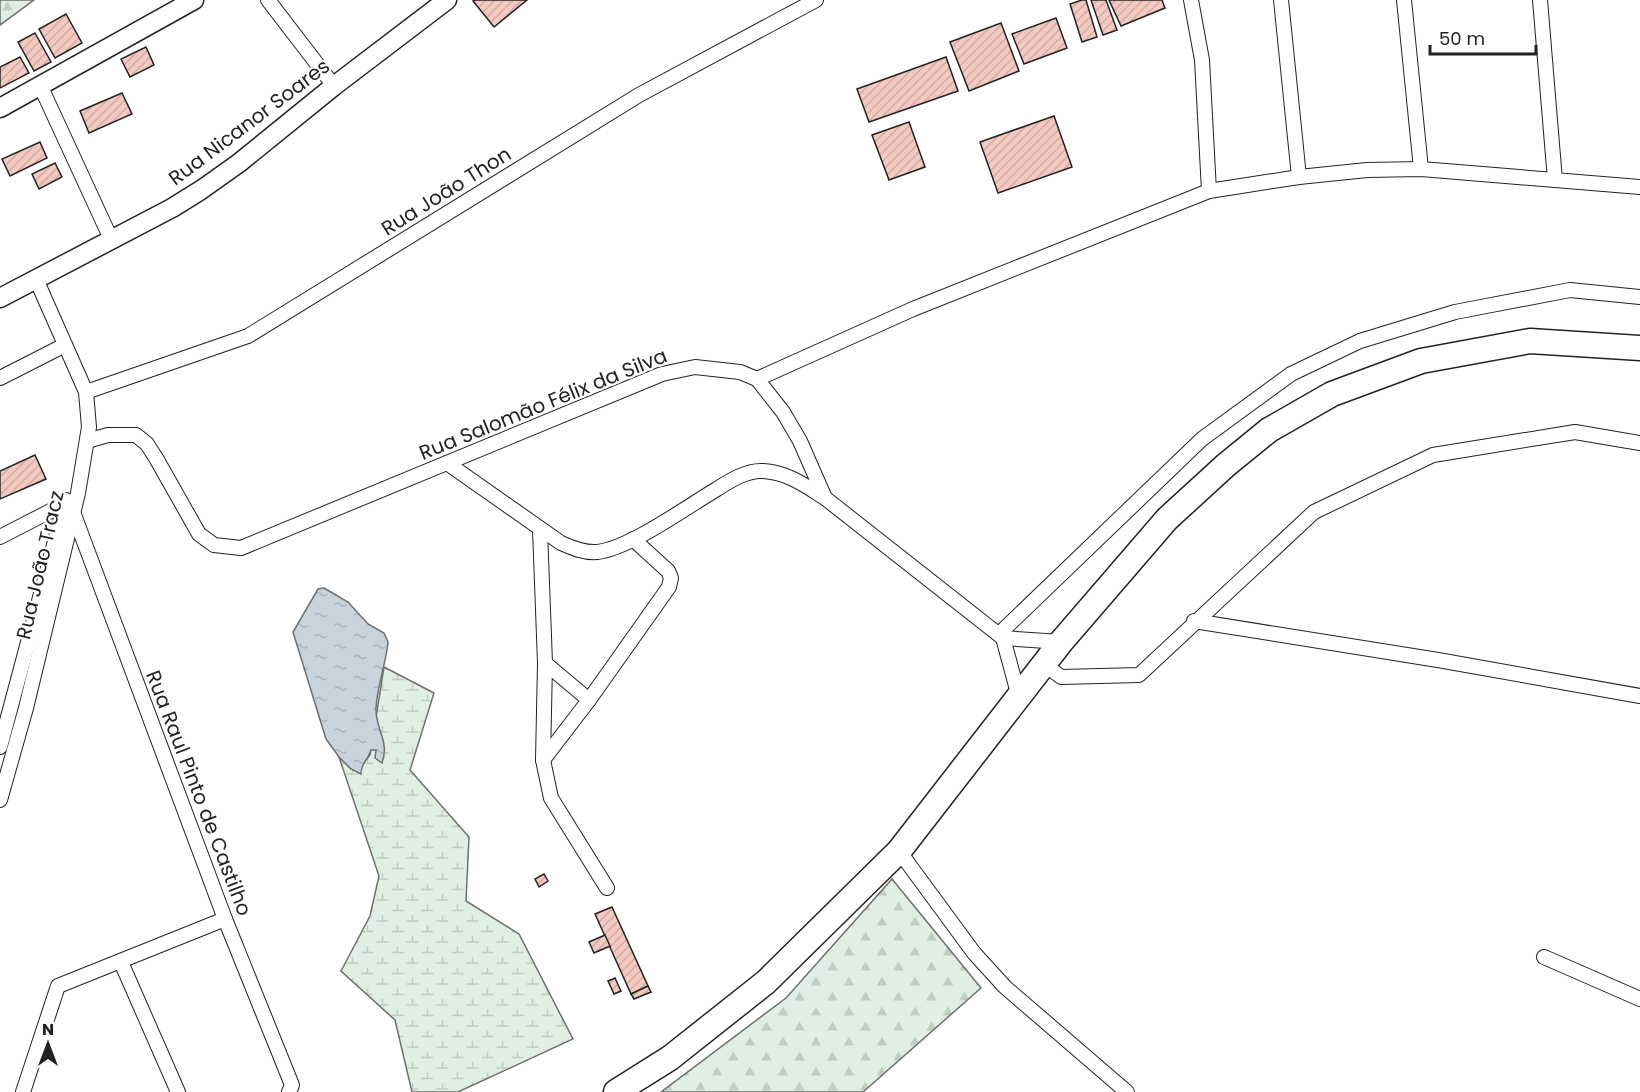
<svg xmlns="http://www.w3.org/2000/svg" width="1640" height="1092" viewBox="0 0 1640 1092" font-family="Poppins,sans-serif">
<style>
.forest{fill:url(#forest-firs);stroke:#6f6f6f;stroke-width:1.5}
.wetland{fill:url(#wetland-marsh);stroke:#6f6f6f;stroke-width:1.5}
.water{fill:url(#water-ripples);stroke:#6f6f6f;stroke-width:1.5}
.building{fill:url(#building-hatch);stroke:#222;stroke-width:1.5}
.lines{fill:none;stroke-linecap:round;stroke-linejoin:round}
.street-casing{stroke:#222;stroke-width:16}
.secondary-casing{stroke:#222;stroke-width:21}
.highway-casing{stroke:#222;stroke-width:27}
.street{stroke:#fff;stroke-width:14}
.secondary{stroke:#fff;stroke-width:18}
.highway{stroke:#fff;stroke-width:24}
.labels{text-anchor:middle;stroke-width:4.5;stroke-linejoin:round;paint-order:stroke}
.street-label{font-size:20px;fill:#222;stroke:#fff}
</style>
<defs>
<pattern id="forest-firs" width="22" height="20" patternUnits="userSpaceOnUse" patternTransform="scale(1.5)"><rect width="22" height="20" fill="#e0efe3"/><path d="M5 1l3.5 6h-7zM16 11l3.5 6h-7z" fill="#c0cdc2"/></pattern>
<pattern id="wetland-marsh" width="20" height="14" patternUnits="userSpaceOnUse" patternTransform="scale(1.5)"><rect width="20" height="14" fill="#e0efe3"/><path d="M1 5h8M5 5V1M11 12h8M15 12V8" fill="none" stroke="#c0cdc2"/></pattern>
<pattern id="water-ripples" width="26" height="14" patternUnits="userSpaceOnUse" patternTransform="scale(1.5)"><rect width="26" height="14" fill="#c7d3dd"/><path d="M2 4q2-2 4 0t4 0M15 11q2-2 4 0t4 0" fill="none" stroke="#abb5bd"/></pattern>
<pattern id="building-hatch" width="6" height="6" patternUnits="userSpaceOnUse" patternTransform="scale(1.5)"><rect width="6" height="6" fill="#f3c9c0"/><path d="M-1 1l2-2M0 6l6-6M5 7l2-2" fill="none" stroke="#d0aca5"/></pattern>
</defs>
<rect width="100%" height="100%" fill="#fff"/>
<g class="forest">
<polygon points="0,0 34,0 0,25"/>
<polygon points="892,879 981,988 863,1092 661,1092 786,998"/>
</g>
<polygon class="wetland" points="384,667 434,693 410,770 469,837 466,901 519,934 573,1039 458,1092 412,1092 395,1020 341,971 370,916 379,876 339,757 351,769 361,766 370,755"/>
<path class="water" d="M324 588 348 602 368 624 384 633 388 642C386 664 377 686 376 708 375 729 390 741 382 763L375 758 376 750H371C368 761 361 762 361 774L351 769 339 757 326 739 293 632 318 589Z"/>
<g class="building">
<polygon points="475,0 527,0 494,27 473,1"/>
<polygon points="1082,0 1086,0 1097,37 1082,42 1070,4"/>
<polygon points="1091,0 1106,0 1117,30 1103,35"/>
<polygon points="1109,0 1162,0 1165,8 1121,26"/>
<polygon points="66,14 82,43 55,58 39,29"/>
<polygon points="1056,18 1067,48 1024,64 1012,34"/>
<polygon points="1001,23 1019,71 969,91 950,42"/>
<polygon points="35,33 51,62 34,71 18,42"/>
<polygon points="146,47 154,65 130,77 121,59"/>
<polygon points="20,57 29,73 0,88 0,67"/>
<polygon points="946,57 958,91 869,122 857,89"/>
<polygon points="122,93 132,114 89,133 80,111"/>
<polygon points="1054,116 1072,167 998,193 980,142"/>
<polygon points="909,122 925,167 889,180 872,135"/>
<polygon points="40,142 47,158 10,176 2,159"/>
<polygon points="55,163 62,177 39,189 32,174"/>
<polygon points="35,455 46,479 0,499 0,471"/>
<polygon points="544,874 548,881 539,887 535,879"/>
<polygon points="612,907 648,986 631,994 595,914"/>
<polygon points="605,935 610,946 594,953 589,942"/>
<polygon points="615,978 621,991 614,994 608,981"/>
<polygon points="648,986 651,992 634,999 631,994"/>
</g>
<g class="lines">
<defs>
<g id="street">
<polyline points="268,0 334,86"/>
<polyline points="1191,0 1202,60 1209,191"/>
<polyline points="1281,0 1299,177"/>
<polyline points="1404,0 1421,169"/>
<polyline points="1540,0 1555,180"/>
<polyline points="40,85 111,239"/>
<polyline points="0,378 65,345"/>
<polyline points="757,379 913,309 1209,191 1299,177 1367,170 1421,169 1640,187"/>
<polyline points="86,392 248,336 639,95 816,0"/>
<polyline points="87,441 108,435 136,435 147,444 156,458 199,534 214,545 241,548 662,374 695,367 740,372 757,379 783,412 800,441 825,498 1003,638"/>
<path d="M447 463 561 543C572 548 584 553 597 552 629 549 688 506 717 489 731 480 747 470 763 471 787 472 806 486 825 498"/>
<polyline points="540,530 545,663 543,760 551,798 607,888"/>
<polyline points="0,537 64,504 73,512 225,919 292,1085 289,1092"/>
<polyline points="1194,621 1438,660 1640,696"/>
<polyline points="999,634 1202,439 1291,374 1360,341 1455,312 1570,290 1640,297"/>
<polyline points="1003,638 1019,697"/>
<polyline points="1003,638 1061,642"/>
<polyline points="545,663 589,700"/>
<polyline points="1044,664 1061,677 1139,675 1314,512 1433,455 1575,432 1640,443"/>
<polyline points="0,747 66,500"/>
<polyline points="543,760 589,700 669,587 671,578 668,571 633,539"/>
<polyline points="0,800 26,708 78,493 89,427 86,392 36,279"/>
<polyline points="899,851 974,953 1005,987 1127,1092"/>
<polyline points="1544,957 1640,999"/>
<polyline points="121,962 178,1092"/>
<polyline points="23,1092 58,986 225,919"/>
</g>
<g id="secondary">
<polyline points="0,108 194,0"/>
<polyline points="0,298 172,208 201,190 239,163 334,86 447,0"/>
</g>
<polyline id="highway" points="616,1092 670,1058 766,982 899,851 1061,642 1167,519 1226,465 1269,430 1332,394 1421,361 1530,341 1640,348"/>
</defs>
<use href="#street" class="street-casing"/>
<use href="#secondary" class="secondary-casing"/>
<use href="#highway" class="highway-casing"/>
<use href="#street" class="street"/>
<use href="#secondary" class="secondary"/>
<use href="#highway" class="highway"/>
</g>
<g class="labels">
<g class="street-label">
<text transform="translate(249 122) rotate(-37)" y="7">Rua Nicanor Soares</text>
<text transform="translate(446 191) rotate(-32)" y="7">Rua João Thon</text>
<text transform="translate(543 404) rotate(-22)" y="7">Rua Salomão Félix da Silva</text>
<text transform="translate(40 565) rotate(-77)" y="7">Rua João Tracz</text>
<text transform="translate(199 793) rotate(69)" y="7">Rua Raul Pinto de Castilho</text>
</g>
</g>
<g transform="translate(48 1044)" stroke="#ffffff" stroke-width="4.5" paint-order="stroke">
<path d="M0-4.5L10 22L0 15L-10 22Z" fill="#222222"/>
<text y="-9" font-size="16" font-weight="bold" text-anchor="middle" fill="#222222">N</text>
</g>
<path d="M1430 45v9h106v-9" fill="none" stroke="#222222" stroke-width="3"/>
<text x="1439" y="45" font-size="18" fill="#222222" stroke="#ffffff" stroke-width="4.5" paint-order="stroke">50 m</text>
</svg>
